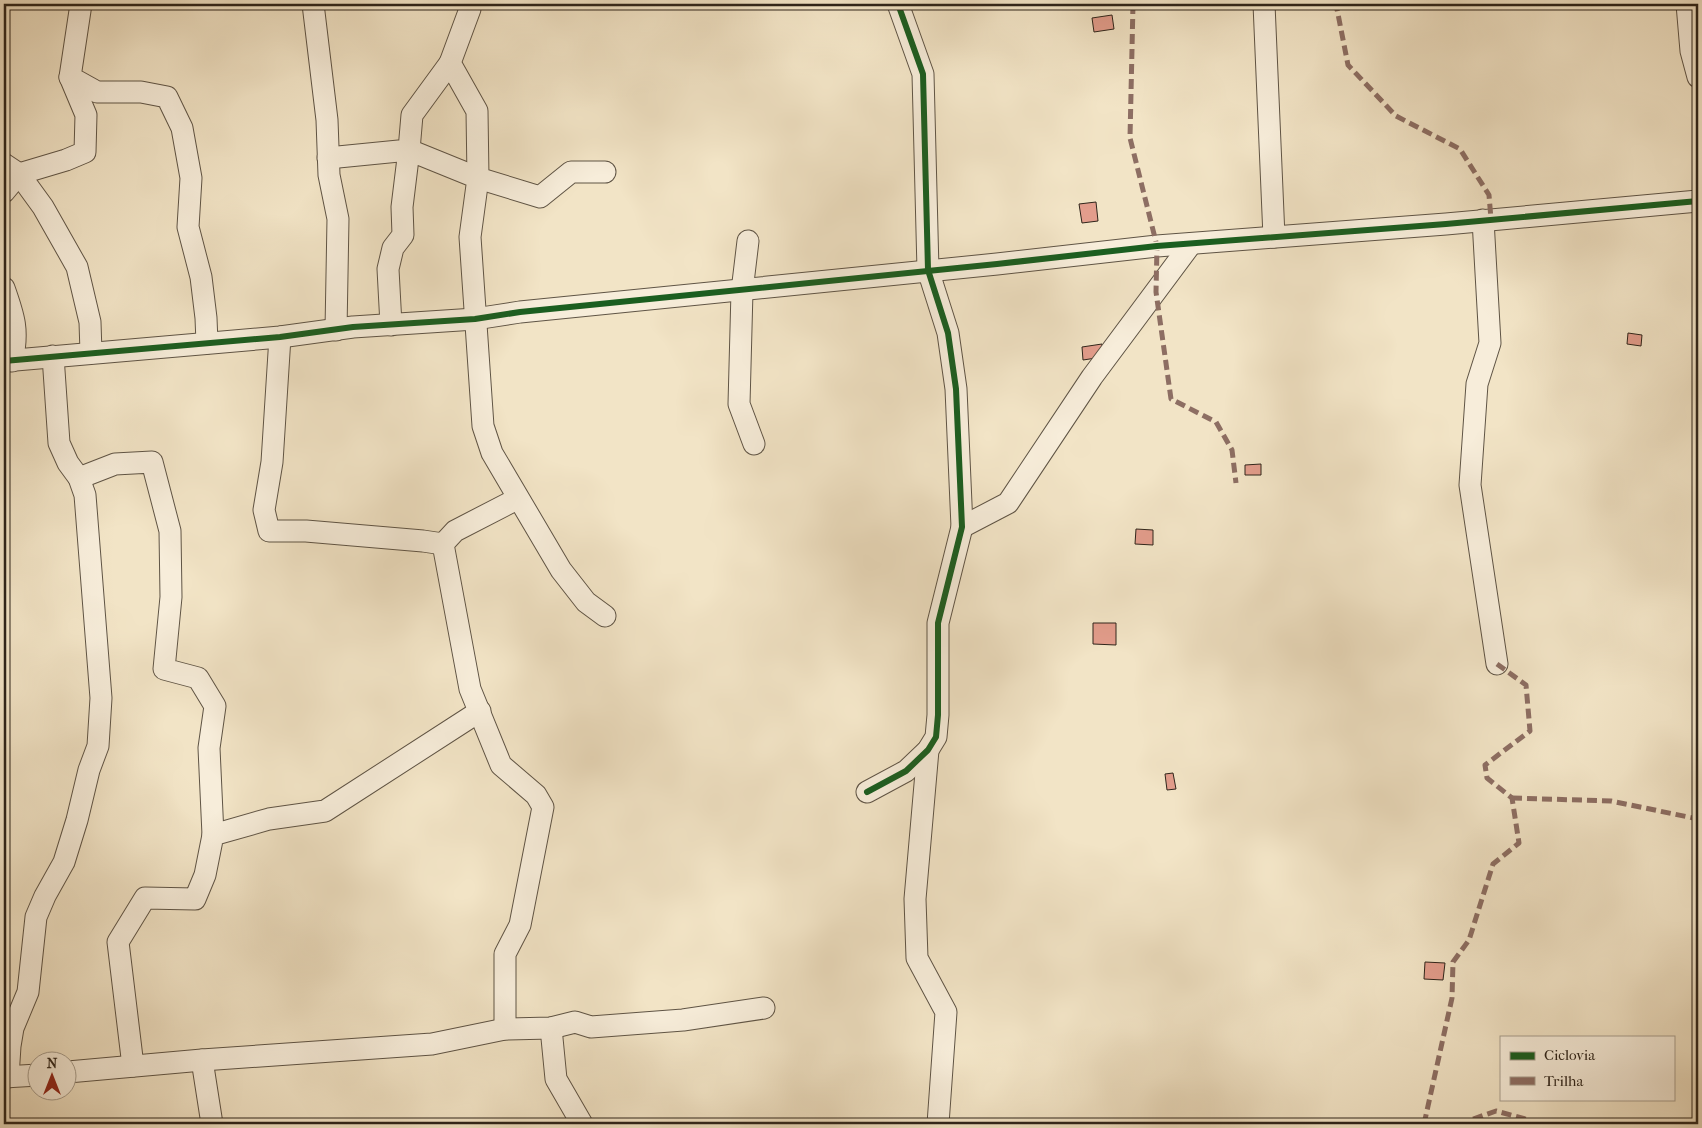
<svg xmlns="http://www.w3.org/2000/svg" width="1702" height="1128" viewBox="0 0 1702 1128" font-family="'IM FELL French Canon',serif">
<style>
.building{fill:#e39d8c;stroke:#2e241a}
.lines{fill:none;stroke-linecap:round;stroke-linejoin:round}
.minor-casing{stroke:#5f5445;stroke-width:23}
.minor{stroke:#f7edda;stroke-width:21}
.quiet{stroke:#8d6e63;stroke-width:5;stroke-dasharray:10 5;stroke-linecap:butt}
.cycleway-casing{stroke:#f7edda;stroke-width:9}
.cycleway{stroke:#1b5e20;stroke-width:6}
</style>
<rect width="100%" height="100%" fill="#f2e4c6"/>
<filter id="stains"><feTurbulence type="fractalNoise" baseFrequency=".004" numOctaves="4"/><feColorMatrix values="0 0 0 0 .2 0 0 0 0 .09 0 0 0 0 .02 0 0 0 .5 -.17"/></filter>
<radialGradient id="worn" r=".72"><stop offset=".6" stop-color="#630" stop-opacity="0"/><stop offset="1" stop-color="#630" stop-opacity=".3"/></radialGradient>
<g class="building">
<polygon points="1112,15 1114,29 1094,32 1092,18"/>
<polygon points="1096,202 1098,221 1082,223 1079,204"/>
<polygon points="1628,333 1642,335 1641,346 1627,344"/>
<polygon points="1102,344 1103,357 1083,360 1082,347"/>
<polygon points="1261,464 1261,475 1245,475 1245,465"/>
<polygon points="1136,529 1153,530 1153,545 1135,544"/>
<polygon points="1093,623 1116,623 1116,645 1093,644"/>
<polygon points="1173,773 1176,789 1167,790 1165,774"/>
<polygon points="1425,962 1445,963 1443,980 1424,979"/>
</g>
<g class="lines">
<defs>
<g id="minor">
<polyline points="81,4 70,77 97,92 141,92 167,97 182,128 191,178 188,227 201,277 206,318 207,343"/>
<polyline points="313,4 327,120 329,175 338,219 336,330"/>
<polyline points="470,4 470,9 450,63 477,111 478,178 540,197 571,172 605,172"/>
<polyline points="1264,4 1274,237"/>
<polyline points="1687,4 1691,51 1698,77"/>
<polyline points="328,158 409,150 412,115 450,63"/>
<polyline points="4,164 19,174 43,207 77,267 90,322 91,353"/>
<polyline points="4,192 19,174 66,160 85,152 86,115 70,77"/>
<polyline points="1483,220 1490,343 1477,384 1470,485 1497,664"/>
<polyline points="748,241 742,291 739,404 754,444"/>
<path d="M4 288C14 316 19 331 12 361"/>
<polyline points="391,325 388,269 393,248 403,235 402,207 409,150 478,178 470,237 483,426 492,453 561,570 586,602 605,616"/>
<polyline points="280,337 272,462 264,510 269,531 306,531 423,541 443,544"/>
<polyline points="4,361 280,337 353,327 475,319 520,312 997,264 1157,246 1446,224 1698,201"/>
<polyline points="79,478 115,464 152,462 170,531 171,597 164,669 198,678 215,706 209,748 213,835"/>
<polyline points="962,527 1008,503 1092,377 1191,244"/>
<polyline points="928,750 915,899 917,958 946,1012 938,1124"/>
<polyline points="867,792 906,771 928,750 936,737 938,715 938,623 962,527 956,389 948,333 928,270 923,74 898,4"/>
<polyline points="551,1028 556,1079 582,1124"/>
<polyline points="505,1029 505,954 520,925 543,807 536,795 501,765 470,689 443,544 455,531 517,499"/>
<polyline points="202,1060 212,1124"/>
<polyline points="133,1066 118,942 145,898 195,899 205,875 213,835 269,819 325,811 480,711"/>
<polyline points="68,1072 202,1060 432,1044 505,1029 551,1028 575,1022 591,1027 683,1020 764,1008"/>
<polyline points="4,1077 38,1075"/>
<polyline points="8,1077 10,1046 13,1028 28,992 36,917 45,896 64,862 77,820 89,770 98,746 101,698 85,495 79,478 68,463 59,443 53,356"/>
</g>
</defs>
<use href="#minor" class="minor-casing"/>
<use href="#minor" class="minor"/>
<g class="quiet">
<polyline points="1133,4 1130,138 1157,246 1156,292 1171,399 1216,422 1232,450 1236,483"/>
<polyline points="1331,4 1337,9 1348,65 1396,116 1460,149 1489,195 1491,219"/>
<polyline points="1512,798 1611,801 1698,819"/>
<polyline points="1424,1124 1452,998 1453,962 1469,940 1493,864 1519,843 1512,798 1487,778 1485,765 1530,731 1526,685 1497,664"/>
<polyline points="1459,1124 1496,1111 1544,1124"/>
</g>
<defs>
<g id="cycleway">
<polyline points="4,361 280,337 353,327 475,319 520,312 997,264 1157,246 1446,224 1698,201"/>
<polyline points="867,792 906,771 928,750 936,737 938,715 938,623 962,527 956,389 948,333 928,270 923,74 898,4"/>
</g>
</defs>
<use href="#cycleway" class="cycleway-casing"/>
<use href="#cycleway" class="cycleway"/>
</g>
<rect width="1702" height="1128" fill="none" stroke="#f2e4c6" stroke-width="20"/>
<rect x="5" y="5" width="1692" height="1118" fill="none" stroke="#2e241a" stroke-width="2.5"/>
<rect x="10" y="10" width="1682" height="1108" fill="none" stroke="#2e241a"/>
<rect x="1500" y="1036" width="175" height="65" fill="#f7edda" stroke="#a79d8d"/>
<rect x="1510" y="1052" width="25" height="8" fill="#1b5e20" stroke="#a79d8d"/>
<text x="1544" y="1060" font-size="15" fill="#2e241a">Ciclovia</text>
<rect x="1510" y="1077" width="25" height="8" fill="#8d6e63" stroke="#a79d8d"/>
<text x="1544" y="1086" font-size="15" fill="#2e241a">Trilha</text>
<g transform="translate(52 1076)"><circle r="24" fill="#f7edda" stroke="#a79d8d"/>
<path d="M0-4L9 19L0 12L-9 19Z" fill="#8f2418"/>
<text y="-8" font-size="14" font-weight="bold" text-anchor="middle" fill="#2e241a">N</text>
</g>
<rect width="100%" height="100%" filter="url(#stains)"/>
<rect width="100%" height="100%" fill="url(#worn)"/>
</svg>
